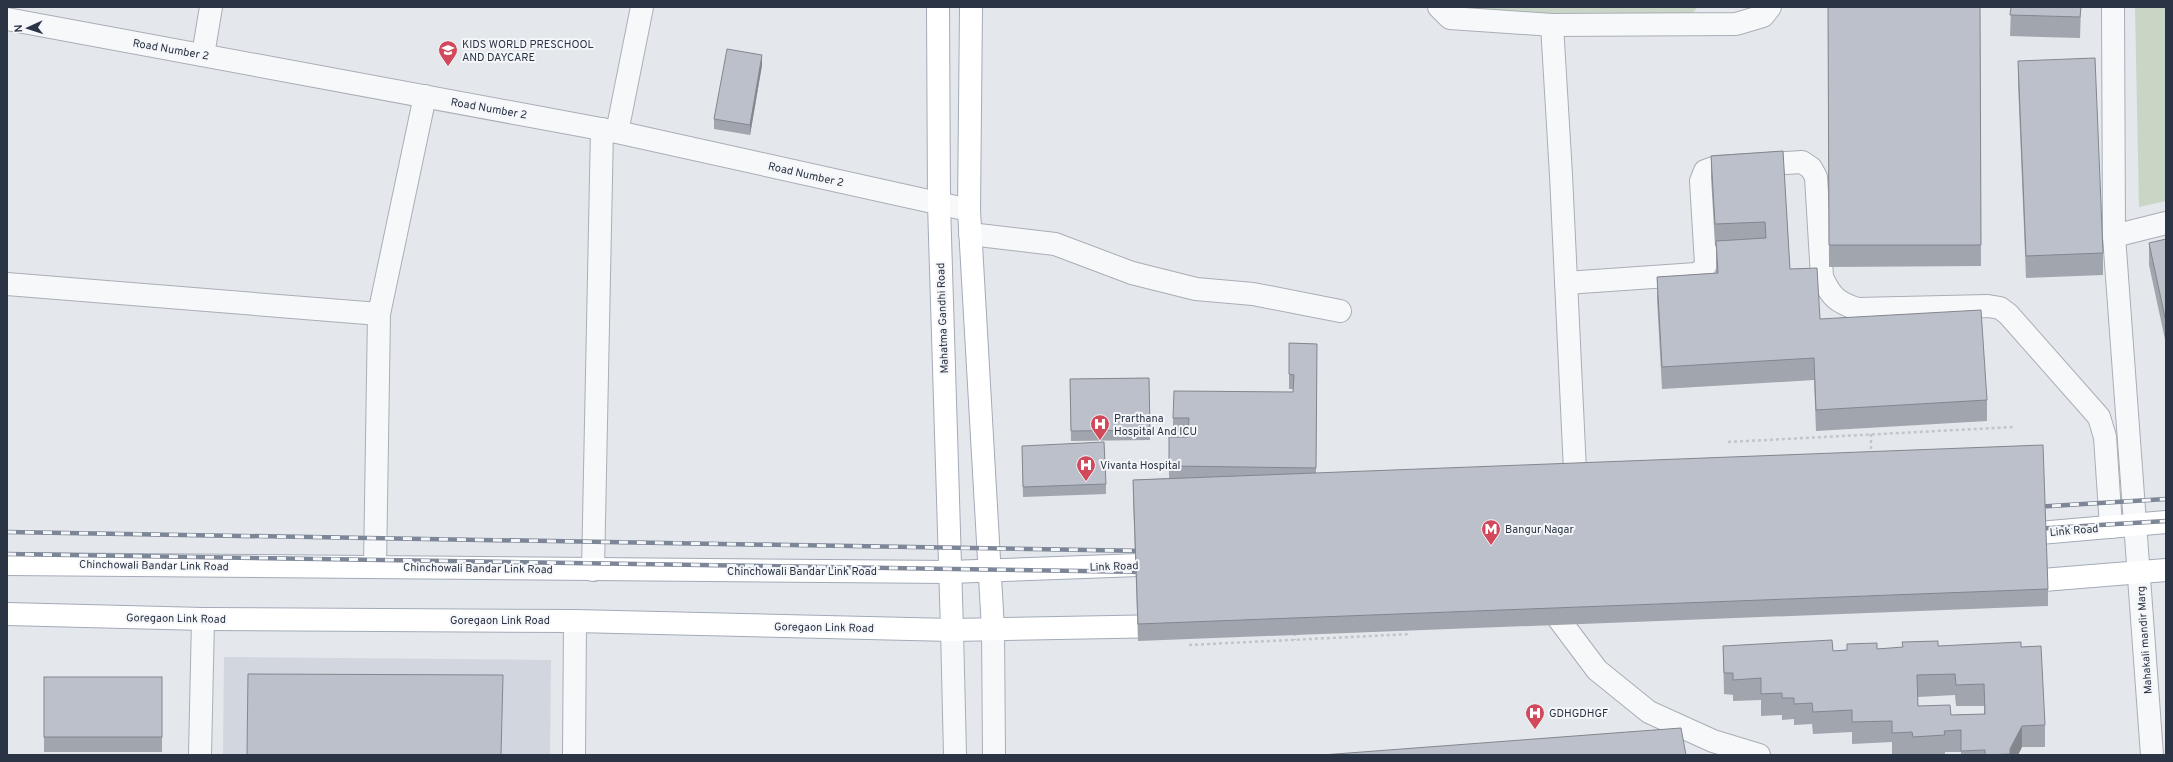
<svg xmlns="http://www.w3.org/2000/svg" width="2173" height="762" viewBox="0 0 2173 762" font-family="Overpass,sans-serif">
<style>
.built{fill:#d2d6de}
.green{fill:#c9d6c5}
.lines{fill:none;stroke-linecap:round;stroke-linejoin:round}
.minor-casing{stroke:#a9aeb7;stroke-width:24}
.major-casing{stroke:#a3abb8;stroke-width:24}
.path{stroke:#c2c5cb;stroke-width:2.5;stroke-dasharray:3 3;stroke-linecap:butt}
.minor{stroke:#f7f8fa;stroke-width:22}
.major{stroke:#fff;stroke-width:22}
.rail-casing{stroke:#7d8696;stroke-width:4.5}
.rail{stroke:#f4f6f9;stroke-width:3;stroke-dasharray:9;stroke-linecap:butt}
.path-bridge{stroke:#c2c5cb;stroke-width:2.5;stroke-dasharray:3 3;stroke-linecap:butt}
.wall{fill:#a1a5ae;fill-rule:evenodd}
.shaded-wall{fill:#83868d}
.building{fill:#bbc0ca;stroke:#83868d;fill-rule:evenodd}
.labels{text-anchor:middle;stroke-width:4;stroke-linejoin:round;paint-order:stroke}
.poi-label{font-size:11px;fill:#2b3445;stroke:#f4f6f9;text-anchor:start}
.street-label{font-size:11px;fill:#2b3445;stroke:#f4f6f9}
</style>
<rect width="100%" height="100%" fill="#e4e7ec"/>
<polygon class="built" points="224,657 551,660 550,755 223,755"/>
<g class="green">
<polygon points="1471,7 1698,7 1675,31 1555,23"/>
<polygon points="2135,7 2166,7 2166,201 2139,207"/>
</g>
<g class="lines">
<defs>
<g id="minor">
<polyline points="1439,7 1450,18 1552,25 1736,24 1763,16 1770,7"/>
<polyline points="2113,7 2114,236 2166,223"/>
<polyline points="7,19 617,132 969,210"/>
<polyline points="1552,25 1561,175 1576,492"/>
<polyline points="203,55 211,7"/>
<polyline points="617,132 642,7"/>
<polyline points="970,234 1055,244 1132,273 1196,289 1253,294 1340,311"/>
<polyline points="2114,236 2152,755"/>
<path d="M1566 283 1696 274 1703 270 1706 264 1701 181 1705 171 1716 167 1802 162 1811 168 1816 177 1822 277C1831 297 1837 302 1857 309L1988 306 2000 308 2008 314 2099 417 2105 437 2111 527"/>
<polyline points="7,284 379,314 425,96"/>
<polyline points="375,567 379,314"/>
<polyline points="593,570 602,129"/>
<polyline points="1558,618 1597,670 1649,712 1713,741 1759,755"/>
<polyline points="993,629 994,755"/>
<polyline points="952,630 955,755"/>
<polyline points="200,755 203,619"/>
<polyline points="574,755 575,621"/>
</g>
<g id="major">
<polyline points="938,7 939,204 952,630"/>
<polyline points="971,7 969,210 993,629"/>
<polyline points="2016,535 2166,522"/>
<polyline points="7,564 950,572 1166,564"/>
<polyline points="2018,582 2166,570"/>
<polyline points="7,614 203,619 575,621 952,630 1168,626"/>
</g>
</defs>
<use href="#minor" class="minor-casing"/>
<use href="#major" class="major-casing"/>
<g class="path">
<polyline points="1728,442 2014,427"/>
<polyline points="1189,645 1411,634"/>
</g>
<use href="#minor" class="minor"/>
<use href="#major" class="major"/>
<defs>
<g id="rail">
<polyline points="2034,507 2166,499"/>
<polyline points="2034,529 2166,521"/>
<polyline points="7,532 1146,551"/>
<polyline points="7,554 1146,572"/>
</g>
</defs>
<use href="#rail" class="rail-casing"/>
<use href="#rail" class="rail"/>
<g class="path-bridge">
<polyline points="1871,434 1871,453"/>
<polyline points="1295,633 1295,640"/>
</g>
</g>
<g class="wall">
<polygon points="1828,7 1980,7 1981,266 1829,267"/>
<polygon points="2011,7 2081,7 2080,38 2010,36"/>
<polygon points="2018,61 2103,253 2103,275 2026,278 2018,83"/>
<polygon points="762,65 750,135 714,129 714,119"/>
<polygon points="1783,151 1790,269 1820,319 1987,400 1987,421 1816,431 1814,380 1662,389 1657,299 1657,277 1716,273 1716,246 1715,246 1711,177 1711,156"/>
<polygon points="2166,239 2166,344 2149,265 2149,243"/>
<polygon points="1289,343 1317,344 1316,473 2048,589 2048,606 1138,641 1133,497 1133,480 1169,478 1169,437 1188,437 1189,432 1173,432 1173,418 1293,392 1293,389 1289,389"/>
<polygon points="1149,378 1150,440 1071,441 1070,379"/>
<polygon points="1022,446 1106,484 1106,494 1023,497"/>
<path d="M1723 646 1833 651 1938 646 2021 647 2045 725V747H2022L2018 755H1961V752H1945V755H1913L1912 754 1892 755V742L1852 744V732L1813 734 1812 724 1794 725V719L1782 720V715L1761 716V700L1733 701V695L1724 694ZM1955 695 1956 706H1984V714L1951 715 1918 706V697Z"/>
<rect x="44" y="677" width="118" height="75"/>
</g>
<g class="shaded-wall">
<polygon points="762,55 762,65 750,135 750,125"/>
<polygon points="2022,726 2022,747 2018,755 2010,755 2010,749"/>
</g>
<g class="building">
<polygon points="1828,7 1980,7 1981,245 1829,245"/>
<polygon points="2011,7 2081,7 2080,17 2010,15"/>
<polygon points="727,49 762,55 750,125 714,119"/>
<polygon points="2095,58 2103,253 2026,256 2018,61"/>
<polygon points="1783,151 1790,269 1817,268 1820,319 1981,310 1987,400 1816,410 1814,358 1662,367 1657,277 1718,273 1716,241 1766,238 1765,222 1715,224 1711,156"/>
<polygon points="2166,239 2166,322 2149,243"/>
<polygon points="1289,343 1317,344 1316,468 1169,466 1169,437 1188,437 1189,418 1173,418 1174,391 1293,392 1294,375 1289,374"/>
<polygon points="1149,378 1150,430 1071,431 1070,379"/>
<polygon points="1104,442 1106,484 1023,487 1022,446"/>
<polygon points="2043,445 2048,589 1138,624 1133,480"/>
<path d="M1832 640 1833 651 1847 650V644L1877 643V649L1903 647 1902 642 1938 641V646L2021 642V647L2041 646 2045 725 2022 726 2010 749V754L1985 755V750L1961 751V730L1944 731 1945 735 1913 737 1912 732 1892 733V721L1852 722V710L1813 712 1812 703 1794 704V698H1782V693L1761 694V678L1733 680V673H1724L1723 646ZM1955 674 1956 685 1984 684 1985 714 1951 715 1950 705 1918 706 1917 675Z"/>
<polygon points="248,674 503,675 501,755 247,755"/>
<rect x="44" y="677" width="118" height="60"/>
<polygon points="1681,728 1686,755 1322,755"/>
</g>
<defs>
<symbol id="school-pin" viewBox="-11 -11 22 30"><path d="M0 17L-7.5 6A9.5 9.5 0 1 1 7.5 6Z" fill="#d1495b" stroke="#f4f6f9"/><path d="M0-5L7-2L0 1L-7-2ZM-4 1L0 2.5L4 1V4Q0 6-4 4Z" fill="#fff"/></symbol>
<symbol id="hospital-pin" viewBox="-11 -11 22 30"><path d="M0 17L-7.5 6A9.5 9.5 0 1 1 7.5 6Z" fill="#d1495b" stroke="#f4f6f9"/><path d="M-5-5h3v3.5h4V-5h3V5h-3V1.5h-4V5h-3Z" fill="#fff"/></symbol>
<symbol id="metro-pin" viewBox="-11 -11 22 30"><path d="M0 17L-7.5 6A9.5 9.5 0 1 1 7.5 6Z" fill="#d1495b" stroke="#f4f6f9"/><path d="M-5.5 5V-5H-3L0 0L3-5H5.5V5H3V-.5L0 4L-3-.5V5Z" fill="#fff"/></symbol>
</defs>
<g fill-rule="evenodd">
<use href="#school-pin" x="437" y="39" width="22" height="30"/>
<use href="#hospital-pin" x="1089" y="413" width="22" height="30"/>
<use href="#hospital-pin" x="1075" y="454" width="22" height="30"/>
<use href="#metro-pin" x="1480" y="518" width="22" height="30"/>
<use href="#hospital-pin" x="1524" y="702" width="22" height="30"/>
</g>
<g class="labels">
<g class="poi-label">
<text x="462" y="48">KIDS WORLD PRESCHOOL<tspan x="462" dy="13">AND DAYCARE</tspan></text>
<text x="1114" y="422">Prarthana<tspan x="1114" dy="13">Hospital And ICU</tspan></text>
<text x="1100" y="469">Vivanta Hospital</text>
<text x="1505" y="533">Bangur Nagar</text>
<text x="1549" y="717">GDHGDHGF</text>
</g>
<g class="street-label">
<text transform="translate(171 49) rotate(10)" y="4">Road Number 2</text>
<text transform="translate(489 108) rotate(10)" y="4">Road Number 2</text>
<text transform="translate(806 174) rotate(13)" y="4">Road Number 2</text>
<text transform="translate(942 318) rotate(-92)" y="4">Mahatma Gandhi Road</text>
<text transform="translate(2074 530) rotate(-5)" y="4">Link Road</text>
<text transform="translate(154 565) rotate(1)" y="4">Chinchowali Bandar Link Road</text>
<text transform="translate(1114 566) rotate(-2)" y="4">Link Road</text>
<text transform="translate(478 568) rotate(1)" y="4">Chinchowali Bandar Link Road</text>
<text x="802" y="575">Chinchowali Bandar Link Road</text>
<text transform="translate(176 618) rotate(1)" y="4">Goregaon Link Road</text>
<text x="500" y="624">Goregaon Link Road</text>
<text transform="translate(824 627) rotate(1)" y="4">Goregaon Link Road</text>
<text transform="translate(2144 640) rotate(-94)" y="4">Mahakali mandir Marg</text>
</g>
</g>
<rect width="2173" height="762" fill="none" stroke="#2b3445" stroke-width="16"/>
<g transform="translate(28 28) rotate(267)" stroke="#f4f6f9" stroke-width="3" paint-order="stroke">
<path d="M0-3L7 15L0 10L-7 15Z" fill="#2b3445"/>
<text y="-6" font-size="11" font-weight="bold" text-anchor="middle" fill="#2b3445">N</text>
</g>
</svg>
